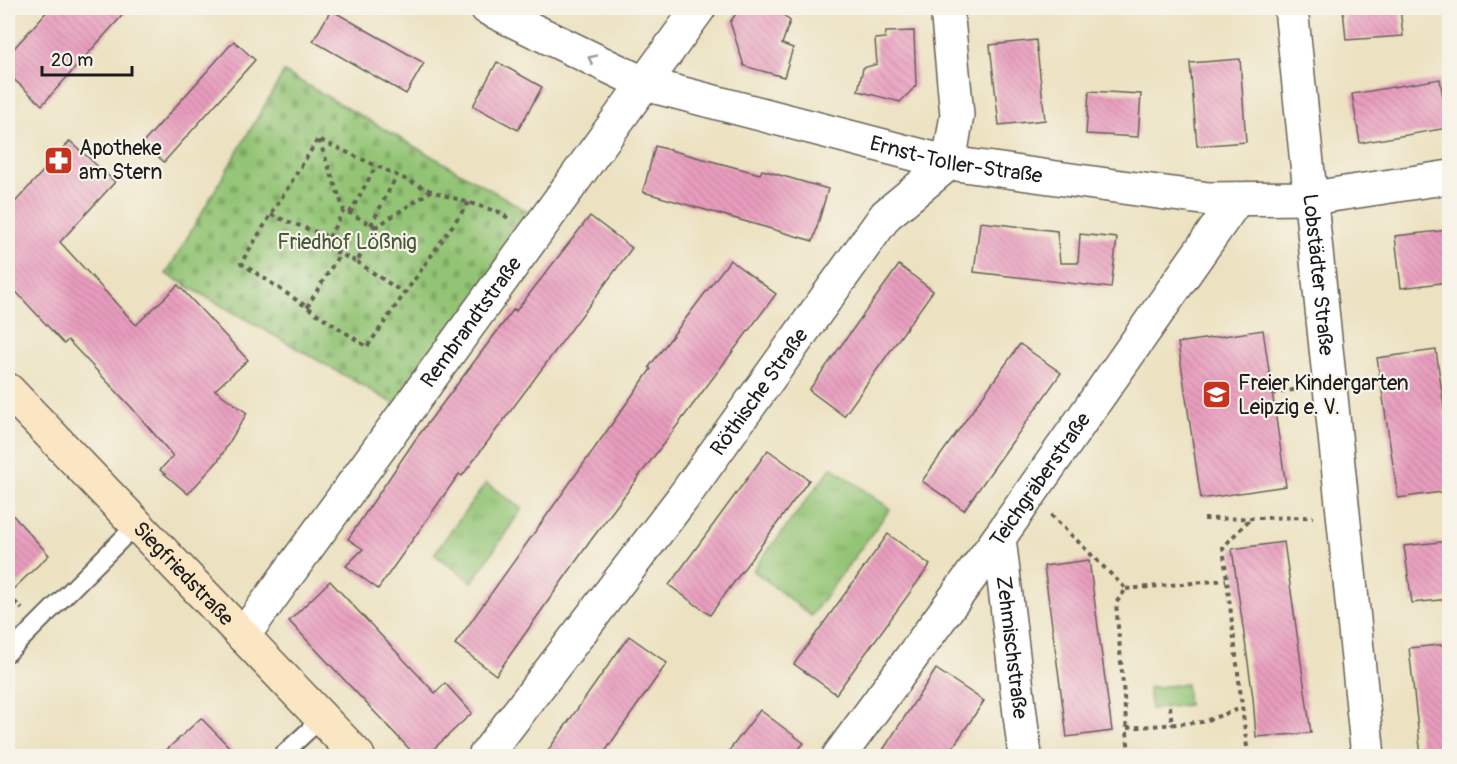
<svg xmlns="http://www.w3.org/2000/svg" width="1457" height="764" viewBox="0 0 1457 764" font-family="Pangolin,sans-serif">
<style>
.cemetery{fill:url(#cemetery-stones);stroke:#587048;stroke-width:1.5}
.park{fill:url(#park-tufts);stroke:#587048;stroke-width:1.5}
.garden{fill:#93c474;stroke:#587048;stroke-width:1.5}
.building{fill:url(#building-back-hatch)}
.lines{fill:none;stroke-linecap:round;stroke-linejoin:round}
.service-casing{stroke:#656156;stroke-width:20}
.minor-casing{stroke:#656156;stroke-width:36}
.tertiary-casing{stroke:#656156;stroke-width:36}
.secondary-casing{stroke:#656156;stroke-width:36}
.path{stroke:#656156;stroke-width:4;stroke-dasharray:4.5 4.5;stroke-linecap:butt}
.service{stroke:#fff;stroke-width:16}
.minor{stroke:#fff;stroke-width:33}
.tertiary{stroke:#fff;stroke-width:33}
.secondary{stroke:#fbe6c4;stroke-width:33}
.oneway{stroke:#999}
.labels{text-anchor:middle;stroke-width:4.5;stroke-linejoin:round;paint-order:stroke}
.poi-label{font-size:21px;fill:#1c1c1c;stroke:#f7f3e8;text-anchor:start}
.street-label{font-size:21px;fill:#1c1c1c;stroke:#f7f3e8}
.park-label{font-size:21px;fill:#46573b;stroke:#f7f3e8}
</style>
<defs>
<pattern id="cemetery-stones" width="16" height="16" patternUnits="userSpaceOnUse" patternTransform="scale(1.5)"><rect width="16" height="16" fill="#93c474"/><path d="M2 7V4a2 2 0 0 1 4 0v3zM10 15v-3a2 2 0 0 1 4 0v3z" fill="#7ea864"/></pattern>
<pattern id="park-tufts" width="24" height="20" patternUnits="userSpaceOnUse" patternTransform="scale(1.5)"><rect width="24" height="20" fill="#93c474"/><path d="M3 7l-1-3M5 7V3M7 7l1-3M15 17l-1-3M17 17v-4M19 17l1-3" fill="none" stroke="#7ea864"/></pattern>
<pattern id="building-back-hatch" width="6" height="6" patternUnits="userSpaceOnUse" patternTransform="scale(1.5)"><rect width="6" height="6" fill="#e89cbd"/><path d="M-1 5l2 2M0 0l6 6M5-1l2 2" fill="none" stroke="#c686a2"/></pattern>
</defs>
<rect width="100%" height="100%" fill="#f7f3e8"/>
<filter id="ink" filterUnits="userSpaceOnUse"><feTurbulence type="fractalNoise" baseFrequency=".0167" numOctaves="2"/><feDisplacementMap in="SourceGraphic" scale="12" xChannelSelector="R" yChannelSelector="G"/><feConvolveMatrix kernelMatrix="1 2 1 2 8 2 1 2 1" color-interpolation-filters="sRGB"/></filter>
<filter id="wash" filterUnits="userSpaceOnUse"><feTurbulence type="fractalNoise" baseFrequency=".008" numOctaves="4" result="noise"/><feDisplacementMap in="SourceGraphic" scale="24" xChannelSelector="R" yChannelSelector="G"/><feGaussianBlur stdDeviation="1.35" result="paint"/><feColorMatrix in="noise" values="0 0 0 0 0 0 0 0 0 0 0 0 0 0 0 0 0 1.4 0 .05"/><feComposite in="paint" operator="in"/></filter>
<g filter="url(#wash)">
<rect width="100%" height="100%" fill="#ece2c1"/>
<polygon class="cemetery" points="284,72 545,221 407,411 166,274"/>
<g class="park">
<polygon points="832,467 890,509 811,616 753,570"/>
<polygon points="486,483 522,509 472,582 434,554"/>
</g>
<polygon class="garden" points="1186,684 1188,705 1151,709 1148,688"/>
<g id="blocks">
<g class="building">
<polygon points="50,8 129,8 42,105 8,74 8,55"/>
<polygon points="740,8 776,8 790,21 782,44 793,48 784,77 744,66 730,22"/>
<polygon points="1343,8 1400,8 1403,36 1346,40"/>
<polygon points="331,10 424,63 406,94 313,41"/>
<polygon points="914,31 916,86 900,102 858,91 863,68 877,64 875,39 885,38 886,32"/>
<polygon points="1036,40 1045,120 999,125 990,45"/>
<polygon points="234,41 255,60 164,162 143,143"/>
<polygon points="1240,59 1246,142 1197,146 1190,63"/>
<polygon points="497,62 542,87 518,130 473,106"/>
<polygon points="1440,79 1448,128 1360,143 1352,94"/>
<polygon points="1089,91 1141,94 1138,137 1086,134"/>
<polygon points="70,141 115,182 60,242 136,325 178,285 248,360 215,390 247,413 218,461 188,494 160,470 173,456 132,408 68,340 64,344 8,283 8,210"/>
<polygon points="655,146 760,174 762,170 828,189 813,241 643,192"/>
<polygon points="590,216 632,248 462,476 459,474 378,589 346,566 363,549 348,539 415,440 514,309 516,311"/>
<polygon points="980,222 1057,231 1060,263 1078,263 1080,234 1117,238 1111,288 974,272"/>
<polygon points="1449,230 1449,282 1401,288 1395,236"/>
<polygon points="730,260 776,294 591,540 496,675 455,644 651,369 649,367"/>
<polygon points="899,265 933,291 844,416 809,390"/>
<polygon points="1263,330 1286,486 1201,499 1178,343"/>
<polygon points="1020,344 1061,373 964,510 922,481"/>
<polygon points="1436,350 1449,443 1449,491 1398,498 1377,358"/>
<polygon points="768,450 809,480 710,615 669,585"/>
<polygon points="8,510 49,555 8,594"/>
<polygon points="888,534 930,565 836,694 794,664"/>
<polygon points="1449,541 1449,599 1412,603 1404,546"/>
<polygon points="1284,542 1311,733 1256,737 1253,698 1232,549"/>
<polygon points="1089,560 1112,731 1067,737 1044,566"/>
<polygon points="330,581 435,693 445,683 472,713 426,756 416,756 289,621"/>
<polygon points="629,636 667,663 622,727 602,756 544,756"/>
<polygon points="1449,644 1449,756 1421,756 1409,648"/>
<polygon points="936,669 984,701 947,756 879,756"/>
<polygon points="760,710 804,743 793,756 725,756"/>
<polygon points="201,718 238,756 160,756"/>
</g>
</g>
</g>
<g filter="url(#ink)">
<use href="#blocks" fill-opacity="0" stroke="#656156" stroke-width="1.5"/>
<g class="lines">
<defs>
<g id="service">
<polyline points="8,653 136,525"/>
<polyline points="281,756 322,718"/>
</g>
<g id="minor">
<path id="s1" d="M487 8 645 84 949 163 1209 199 1312 198 1450 177"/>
<path id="s2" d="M1291 8 1368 756"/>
<path id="s3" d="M999 538 1025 756"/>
<path id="s4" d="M485 756 682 499 886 215 949 163 957 115 947 8"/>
<path id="s5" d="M839 756 999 538 1237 199"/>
</g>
<g id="tertiary">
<path id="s6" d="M243 636 699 8"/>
</g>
<g id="secondary">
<path id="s7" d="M8 390 358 756"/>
</g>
</defs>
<use href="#service" class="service-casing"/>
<use href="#minor" class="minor-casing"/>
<use href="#tertiary" class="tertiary-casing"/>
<use href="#secondary" class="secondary-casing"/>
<g class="path">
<polyline points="319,140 344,210"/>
<polyline points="431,191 318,139 241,263 367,347 469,202"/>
<polyline points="350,213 376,166"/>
<polyline points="271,215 329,237"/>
<polyline points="371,225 397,175"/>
<polyline points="376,227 344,210 324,246 357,262 376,227 431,191 499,212 508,218"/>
<polyline points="357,262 405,294"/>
<polyline points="307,307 339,255"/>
<polyline points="1272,394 1298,389"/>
<polyline points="1051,515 1126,589 1116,603 1129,756"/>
<polyline points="1204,519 1313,517"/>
<polyline points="1126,589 1226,580"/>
<polyline points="8,595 22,609"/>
<polyline points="1170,706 1172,725"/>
<polyline points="1127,728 1202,722 1242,708"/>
<polyline points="1248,756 1223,547 1251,518"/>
</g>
<use href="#service" class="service"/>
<use href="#minor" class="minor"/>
<use href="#tertiary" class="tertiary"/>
<use href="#secondary" class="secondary"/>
</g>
<defs><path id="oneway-chevron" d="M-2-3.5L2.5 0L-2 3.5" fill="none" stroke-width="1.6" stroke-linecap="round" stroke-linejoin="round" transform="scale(1.5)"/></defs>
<use class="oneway" href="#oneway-chevron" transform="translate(592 59) rotate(-154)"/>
</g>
<defs>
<symbol id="pharmacy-square" viewBox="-11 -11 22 22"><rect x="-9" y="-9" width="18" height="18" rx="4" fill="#c8321e" stroke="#f7f3e8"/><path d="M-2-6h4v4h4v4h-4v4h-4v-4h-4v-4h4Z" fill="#fff"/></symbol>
<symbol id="school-square" viewBox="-11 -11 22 22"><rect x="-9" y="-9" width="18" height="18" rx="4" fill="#c8321e" stroke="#f7f3e8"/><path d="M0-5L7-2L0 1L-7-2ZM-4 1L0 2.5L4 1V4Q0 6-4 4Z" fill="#fff"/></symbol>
</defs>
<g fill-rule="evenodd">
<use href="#pharmacy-square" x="42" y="144" width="33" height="33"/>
<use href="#school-square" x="1200" y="378" width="33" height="33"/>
</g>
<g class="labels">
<g class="poi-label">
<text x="79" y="155">Apotheke<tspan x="79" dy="24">am Stern</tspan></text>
<text x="1238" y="390">Freier Kindergarten<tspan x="1238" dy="24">Leipzig e. V.</tspan></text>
</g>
<g class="street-label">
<text dy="7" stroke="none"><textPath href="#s1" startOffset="496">Ernst-Toller-Straße</textPath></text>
<text dy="7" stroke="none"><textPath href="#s2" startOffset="268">Lobstädter Straße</textPath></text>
<text dy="7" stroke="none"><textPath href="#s6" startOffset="388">Rembrandtstraße</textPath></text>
<text dy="7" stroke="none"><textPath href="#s4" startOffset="456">Röthische Straße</textPath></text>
<text dy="7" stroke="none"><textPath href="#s5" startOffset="342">Teichgräberstraße</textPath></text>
<text dy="7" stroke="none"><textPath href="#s7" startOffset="254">Siegfriedstraße</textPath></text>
<text dy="7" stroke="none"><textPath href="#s3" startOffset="110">Zehmischstraße</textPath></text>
</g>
<g class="park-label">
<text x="347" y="249">Friedhof Lößnig</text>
</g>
</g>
<rect width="1457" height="764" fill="none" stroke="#f7f3e8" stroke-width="30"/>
<path d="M42 66v9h90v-9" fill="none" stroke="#1c1c1c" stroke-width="3"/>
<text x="51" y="66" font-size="18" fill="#1c1c1c" stroke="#f7f3e8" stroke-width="4.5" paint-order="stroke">20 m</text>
</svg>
